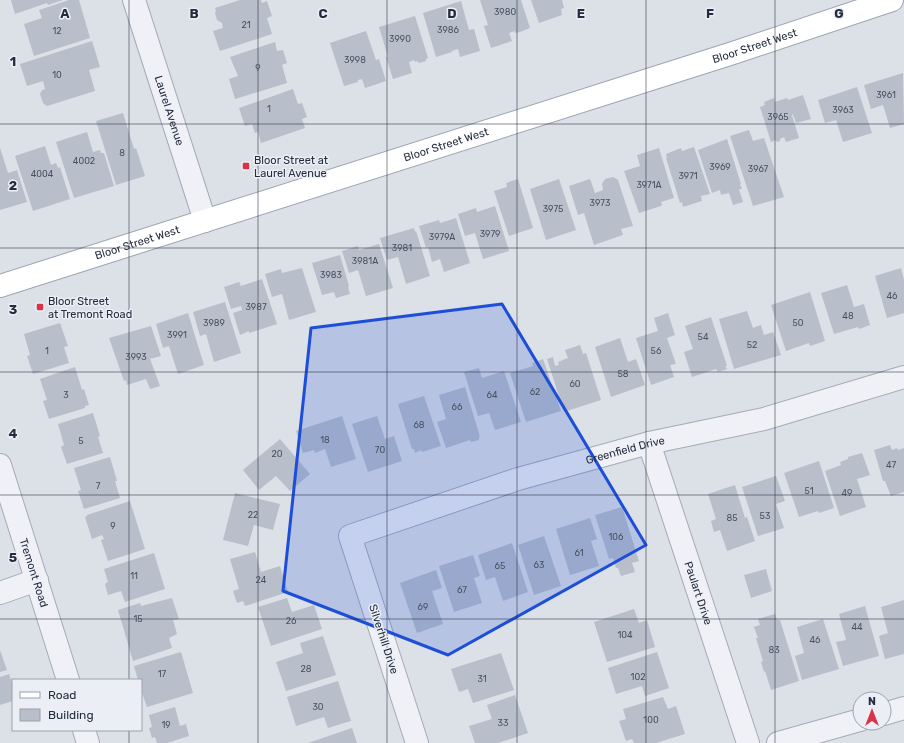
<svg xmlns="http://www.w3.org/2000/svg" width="904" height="743" viewBox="0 0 904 743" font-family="Rubik,sans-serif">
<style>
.building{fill:#b8bfcb}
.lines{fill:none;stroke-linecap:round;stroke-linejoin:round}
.minor-casing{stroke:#a5aab5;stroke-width:24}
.major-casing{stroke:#9aa4b4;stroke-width:24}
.minor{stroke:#eff1f6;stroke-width:22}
.major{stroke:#fff;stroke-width:22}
.marked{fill:#1d4ed8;fill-opacity:0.2;stroke:#1d4ed8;stroke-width:3;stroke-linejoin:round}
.grid{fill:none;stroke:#242d3f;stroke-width:1;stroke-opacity:0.55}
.poi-dot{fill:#da3347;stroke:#ebeff5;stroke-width:1.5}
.labels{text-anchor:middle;stroke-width:3;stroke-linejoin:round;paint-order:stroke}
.number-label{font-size:9px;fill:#495262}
.street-label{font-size:11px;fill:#242d3f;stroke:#ebeff5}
.poi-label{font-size:11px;fill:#242d3f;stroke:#ebeff5;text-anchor:start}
.grid-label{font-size:13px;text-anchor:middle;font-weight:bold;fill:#242d3f;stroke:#ebeff5;stroke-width:3;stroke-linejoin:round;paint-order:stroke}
</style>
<rect width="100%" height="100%" fill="#dce0e7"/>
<g class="building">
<polygon points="11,0 63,0 48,5 47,3 15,14"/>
<polygon points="69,0 79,0 90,38 34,56 24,24 42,18 39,10"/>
<polygon points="240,0 261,0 262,3 267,1 272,16 267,18 272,34 220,51 213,31 223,28 222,23 217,20 215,13 216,11 215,8"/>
<polygon points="480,0 521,0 530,28 520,32 515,33 515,31 509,33 512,41 491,48 484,26 488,25"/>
<polygon points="531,0 562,0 564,8 561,9 562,15 539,23"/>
<polygon points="461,1 469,30 474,29 480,51 460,57 458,49 452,51 452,52 436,57 423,13"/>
<polygon points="415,16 428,58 426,59 426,61 419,63 417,61 415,62 414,60 409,62 412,73 393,79 386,57 388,57 379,27"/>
<polygon points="366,31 376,60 379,59 386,81 365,88 362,79 358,80 358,82 344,86 330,43"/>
<polygon points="92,41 100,67 89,70 95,91 47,106 43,103 40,94 42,90 45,89 43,81 27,86 20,64"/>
<polygon points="275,42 277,51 283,50 287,63 282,65 287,83 235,99 229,79 238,76 230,57"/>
<polygon points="903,73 904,124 890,128 883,105 871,109 864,85"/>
<polygon points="857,87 872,133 843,142 836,120 825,123 818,100"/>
<polygon points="293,89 298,104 302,103 307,117 302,119 305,128 261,143 258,132 255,133 252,124 245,126 239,108"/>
<polygon points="803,95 811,119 796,123 793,114 792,115 799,138 786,142 784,137 780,139 780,141 777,142 776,140 771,142 760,107 765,105 764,102 774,98 775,102 787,98 788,100"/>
<polygon points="123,113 134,149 136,148 145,176 116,185 96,121"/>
<polygon points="749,130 753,141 764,138 784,197 753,206 730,136"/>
<polygon points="87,132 93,152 100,150 101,153 104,153 114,186 74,198 56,142"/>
<polygon points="727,139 741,184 740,184 742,189 739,189 743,202 733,205 729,193 721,195 720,190 712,193 698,150"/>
<polygon points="45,146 51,165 56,163 58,168 60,167 70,199 33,211 15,156"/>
<polygon points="694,147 710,194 701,196 702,201 683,207 682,202 680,203 666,158 667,158 666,154 681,148 682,151"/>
<polygon points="0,148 8,173 17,170 27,202 0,210"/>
<polygon points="659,148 674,198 661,202 662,205 661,206 639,213 624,171 640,166 637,155"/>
<polygon points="613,177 618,180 633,226 621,229 623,235 594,245 584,213 578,215 569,186 590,179 595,193 603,190 602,184 605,179"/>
<polygon points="518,179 533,228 509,236 494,191 507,187 506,183"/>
<polygon points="559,179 576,230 546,240 530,189"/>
<polygon points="495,206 509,251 483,259 475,233 465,236 458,214 476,208 477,212"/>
<polygon points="456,218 470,263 444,272 440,259 432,262 428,247 426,248 419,226 439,220 440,223"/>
<polygon points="414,228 415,232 416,231 430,276 406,284 398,257 387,260 380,238"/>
<polygon points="379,244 393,288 366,296 358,270 349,273 342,251 358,246 359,250"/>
<polygon points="340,255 349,286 348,287 350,294 336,298 334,292 322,295 312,263"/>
<polygon points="302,268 316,312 289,320 282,294 272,297 265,274 281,269 282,273"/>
<polygon points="901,268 904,280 904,313 887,318 875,276"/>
<polygon points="262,279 277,324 249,333 249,331 240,335 233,313 242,310 241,306 231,309 224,287 239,282 241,286"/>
<polygon points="847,285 854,307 864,304 870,325 859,329 858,327 834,334 821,293"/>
<polygon points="810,292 825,341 810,346 809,343 786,351 771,305"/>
<polygon points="225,302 241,353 214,362 206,334 200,336 193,312"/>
<polygon points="747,311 753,328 761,325 764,335 773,332 781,355 734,369 719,319"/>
<polygon points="188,313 204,365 178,374 169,346 163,348 156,324"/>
<polygon points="668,313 675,335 667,338 676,364 670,365 674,377 651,385 636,338 658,331 654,318"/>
<polygon points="711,317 727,366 725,366 727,369 718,372 716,369 692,377 684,352 693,349 685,326"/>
<polygon points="60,323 68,346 64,347 69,363 33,374 27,356 30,355 24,334"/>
<polygon points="151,326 161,356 150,359 160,386 150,389 146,379 127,385 126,380 124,381 109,338"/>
<polygon points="620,338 628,362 636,359 645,385 611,397 595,347"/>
<polygon points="580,345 583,354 586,353 601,400 564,412 547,359 553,357 555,366 559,365 558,362 568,358 565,350"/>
<polygon points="543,359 561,411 526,422 510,373 533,366 532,363"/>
<polygon points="75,367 82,390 84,389 89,405 85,406 85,408 49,419 43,401 47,400 40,379"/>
<polygon points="479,368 482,378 504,371 521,422 495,430 489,413 478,416 464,372"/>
<polygon points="465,387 480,437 479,437 479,440 471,442 470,440 446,448 437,422 446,419 439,395"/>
<polygon points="424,396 441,446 422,452 421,450 415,453 414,449 412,449 398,404"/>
<polygon points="93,413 100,436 98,437 103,453 67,464 61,447 64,445 58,424"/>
<polygon points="342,416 356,459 331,467 325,449 315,453 314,450 303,453 296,431"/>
<polygon points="377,416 385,439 394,436 402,461 368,472 352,424"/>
<polygon points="280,439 310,474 290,491 276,476 259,490 243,470"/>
<polygon points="890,445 892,450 897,448 898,450 904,448 904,492 891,496 885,481 883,481 874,450"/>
<polygon points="862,453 870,475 857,479 866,507 840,516 825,471 841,465 840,462 848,459 848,457"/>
<polygon points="110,457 117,481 115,481 120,498 84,509 78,491 81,490 74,468"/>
<polygon points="819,461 834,508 819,513 818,511 799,517 784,473"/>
<polygon points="776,476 785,501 776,504 784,528 758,536 742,487"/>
<polygon points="735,485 745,518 747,517 755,541 727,551 720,530 714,532 711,521 716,519 708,494"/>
<polygon points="235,493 280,504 273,530 254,525 248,546 223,540"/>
<polygon points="130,501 145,549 108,561 101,540 104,539 102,535 92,539 85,517 87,516 87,515"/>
<polygon points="622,507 639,561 632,563 635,572 621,576 618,568 616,568 613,558 609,559 595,515"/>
<polygon points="590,518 597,539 591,541 599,566 570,575 556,529"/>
<polygon points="544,536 561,586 534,595 518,545"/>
<polygon points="512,543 528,592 503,601 495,577 486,580 478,555"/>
<polygon points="255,552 261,572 280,566 288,592 245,606 243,601 237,603 233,591 239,589 230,559"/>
<polygon points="154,553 165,589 125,602 121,591 108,595 105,584 108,582 104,569"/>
<polygon points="473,555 480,576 474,578 482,603 454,612 439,566"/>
<polygon points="766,569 772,591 751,598 744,575"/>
<polygon points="436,570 442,588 432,591 443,624 417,633 400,583"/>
<polygon points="172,598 179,619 173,620 177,634 169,638 172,648 133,661 118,610 140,603 141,606"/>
<polygon points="287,598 292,612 314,605 322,629 271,646 258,607"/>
<polygon points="904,600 904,654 885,659 879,636 888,633 881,607"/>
<polygon points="865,606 879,656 843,666 836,642 846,640 839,614"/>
<polygon points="634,609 639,623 647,620 655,647 607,662 594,622"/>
<polygon points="775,614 777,620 780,620 799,681 771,690 765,671 764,672 761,662 763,661 756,638 758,638 754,627 760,625 758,619"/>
<polygon points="823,619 839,669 802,680 795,656 804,653 797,627"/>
<polygon points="323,636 336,675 286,691 276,662 303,653 300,643"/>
<polygon points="0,650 7,670 0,672"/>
<polygon points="181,652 193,693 147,707 141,690 141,680 138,680 134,666"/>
<polygon points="657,652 669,688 645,696 642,686 616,694 608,668"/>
<polygon points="501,653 514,690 473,703 468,689 459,692 451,669"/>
<polygon points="9,674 12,683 13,682 13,701 0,705 0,677"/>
<polygon points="338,681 351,721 328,728 324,717 296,726 287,697"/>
<polygon points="515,695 528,733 498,743 475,743 469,726 492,719 487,705"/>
<polygon points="663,697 668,709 676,706 685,734 656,743 634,743 632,739 626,741 619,721 626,719 623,709"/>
<polygon points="175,707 180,726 186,724 189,736 167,743 157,743 155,737 152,738 149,728 152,727 149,715"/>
<polygon points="352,728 357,743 308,743"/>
</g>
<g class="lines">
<defs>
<g id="minor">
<path id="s1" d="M134 0 205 221"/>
<path id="s2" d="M649 443 748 743"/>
<path id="s3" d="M0 465 68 680"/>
<polyline points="0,593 37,580"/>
<polyline points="884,714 904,708"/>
<polyline points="84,730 88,743"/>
<path id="s4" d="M417 743 350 536 518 479 649 443 764 419 904 377"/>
<polyline points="778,743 860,720"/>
</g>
<g id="major">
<path id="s5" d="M0 286 733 53 892 0"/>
</g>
</defs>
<use href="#minor" class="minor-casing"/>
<use href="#major" class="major-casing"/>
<use href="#minor" class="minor"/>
<use href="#major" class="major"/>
</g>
<path class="marked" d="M502 304 646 545 448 655 283 591 311 328Z"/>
<path class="grid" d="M129 0V680M258 0V743M387 0V743M517 0V743M646 0V743M775 0V743M0 124H904M0 248H904M0 372H904M0 495H904M0 619H904M129 730V743"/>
<g class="poi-dot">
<rect x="242" y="162" width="8" height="8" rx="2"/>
<rect x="36" y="303" width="8" height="8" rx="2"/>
</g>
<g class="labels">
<g class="number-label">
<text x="505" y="15">3980</text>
<text x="246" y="28">21</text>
<text x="448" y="33">3986</text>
<text x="57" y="34">12</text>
<text x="400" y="42">3990</text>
<text x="355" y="63">3998</text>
<text x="258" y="71">9</text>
<text x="57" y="78">10</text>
<text x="886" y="98">3961</text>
<text x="269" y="112">1</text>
<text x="843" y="113">3963</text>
<text x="778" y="120">3965</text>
<text x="122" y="156">8</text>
<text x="84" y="164">4002</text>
<text x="720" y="170">3969</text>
<text x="758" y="172">3967</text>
<text x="42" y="177">4004</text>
<text x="688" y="179">3971</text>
<text x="649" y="188">3971A</text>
<text x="600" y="206">3973</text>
<text x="553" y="212">3975</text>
<text x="490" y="237">3979</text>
<text x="442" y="240">3979A</text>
<text x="402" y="251">3981</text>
<text x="365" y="264">3981A</text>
<text x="331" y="278">3983</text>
<text x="892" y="299">46</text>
<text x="256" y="310">3987</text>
<text x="848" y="319">48</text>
<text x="214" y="326">3989</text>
<text x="798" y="326">50</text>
<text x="177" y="338">3991</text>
<text x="703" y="340">54</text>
<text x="752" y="348">52</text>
<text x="47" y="354">1</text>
<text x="656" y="354">56</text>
<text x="136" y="360">3993</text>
<text x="623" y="377">58</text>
<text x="575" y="387">60</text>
<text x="535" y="395">62</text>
<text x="66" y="398">3</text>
<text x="492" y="398">64</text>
<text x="457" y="410">66</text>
<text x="419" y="428">68</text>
<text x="325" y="443">18</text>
<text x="81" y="444">5</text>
<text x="380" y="453">70</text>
<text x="277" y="457">20</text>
<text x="891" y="468">47</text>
<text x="98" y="489">7</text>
<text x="809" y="494">51</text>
<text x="847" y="496">49</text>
<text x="253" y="518">22</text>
<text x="765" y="519">53</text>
<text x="732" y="521">85</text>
<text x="113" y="529">9</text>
<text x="616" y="540">106</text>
<text x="579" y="556">61</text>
<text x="539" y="568">63</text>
<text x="500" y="569">65</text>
<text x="134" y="579">11</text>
<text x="261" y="583">24</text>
<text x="462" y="593">67</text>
<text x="423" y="610">69</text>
<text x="138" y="622">15</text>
<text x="291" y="624">26</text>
<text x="857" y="630">44</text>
<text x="625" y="638">104</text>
<text x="815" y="643">46</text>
<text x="774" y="653">83</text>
<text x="306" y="672">28</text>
<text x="162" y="677">17</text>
<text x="638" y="680">102</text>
<text x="482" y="682">31</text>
<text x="318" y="710">30</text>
<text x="651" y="723">100</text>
<text x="503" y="726">33</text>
<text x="166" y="728">19</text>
</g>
<g class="street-label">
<text dy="4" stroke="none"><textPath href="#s5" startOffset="792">Bloor Street West</textPath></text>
<text dy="4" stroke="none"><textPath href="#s1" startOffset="116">Laurel Avenue</textPath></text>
<text dy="4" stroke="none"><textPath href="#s5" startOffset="468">Bloor Street West</textPath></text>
<text dy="4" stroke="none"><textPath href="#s5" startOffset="144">Bloor Street West</textPath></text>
<text dy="4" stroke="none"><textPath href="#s4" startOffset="506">Greenfield Drive</textPath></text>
<text dy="4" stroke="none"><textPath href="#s3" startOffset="113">Tremont Road</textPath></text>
<text dy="4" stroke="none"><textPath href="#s2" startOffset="158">Paulart Drive</textPath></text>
<text transform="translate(384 639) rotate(72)" y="4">Silverhill Drive</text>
</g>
<g class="poi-label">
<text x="254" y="164">Bloor Street at<tspan x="254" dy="13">Laurel Avenue</tspan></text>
<text x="48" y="305">Bloor Street<tspan x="48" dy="13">at Tremont Road</tspan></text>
</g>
</g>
<g class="grid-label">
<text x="65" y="18">A</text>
<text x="194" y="18">B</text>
<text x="323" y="18">C</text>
<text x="452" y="18">D</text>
<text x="581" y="18">E</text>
<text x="710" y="18">F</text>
<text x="839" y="18">G</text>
<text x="13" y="66">1</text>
<text x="13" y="190">2</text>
<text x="13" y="314">3</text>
<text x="13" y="438">4</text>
<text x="13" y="562">5</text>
</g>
<rect x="12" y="679" width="130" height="52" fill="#ebeff5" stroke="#9ba1ac"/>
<rect x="20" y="692" width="20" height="6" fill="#ffffff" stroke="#9ba1ac"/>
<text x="48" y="699" font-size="12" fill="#242d3f">Road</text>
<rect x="20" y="709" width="20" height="12" fill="#b8bfcb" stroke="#9ba1ac"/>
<text x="48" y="719" font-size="12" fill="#242d3f">Building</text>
<g transform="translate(872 711)"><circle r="19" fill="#ebeff5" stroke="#9ba1ac"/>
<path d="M0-3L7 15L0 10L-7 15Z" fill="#da3347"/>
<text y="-6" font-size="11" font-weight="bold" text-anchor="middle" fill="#242d3f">N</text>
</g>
</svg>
